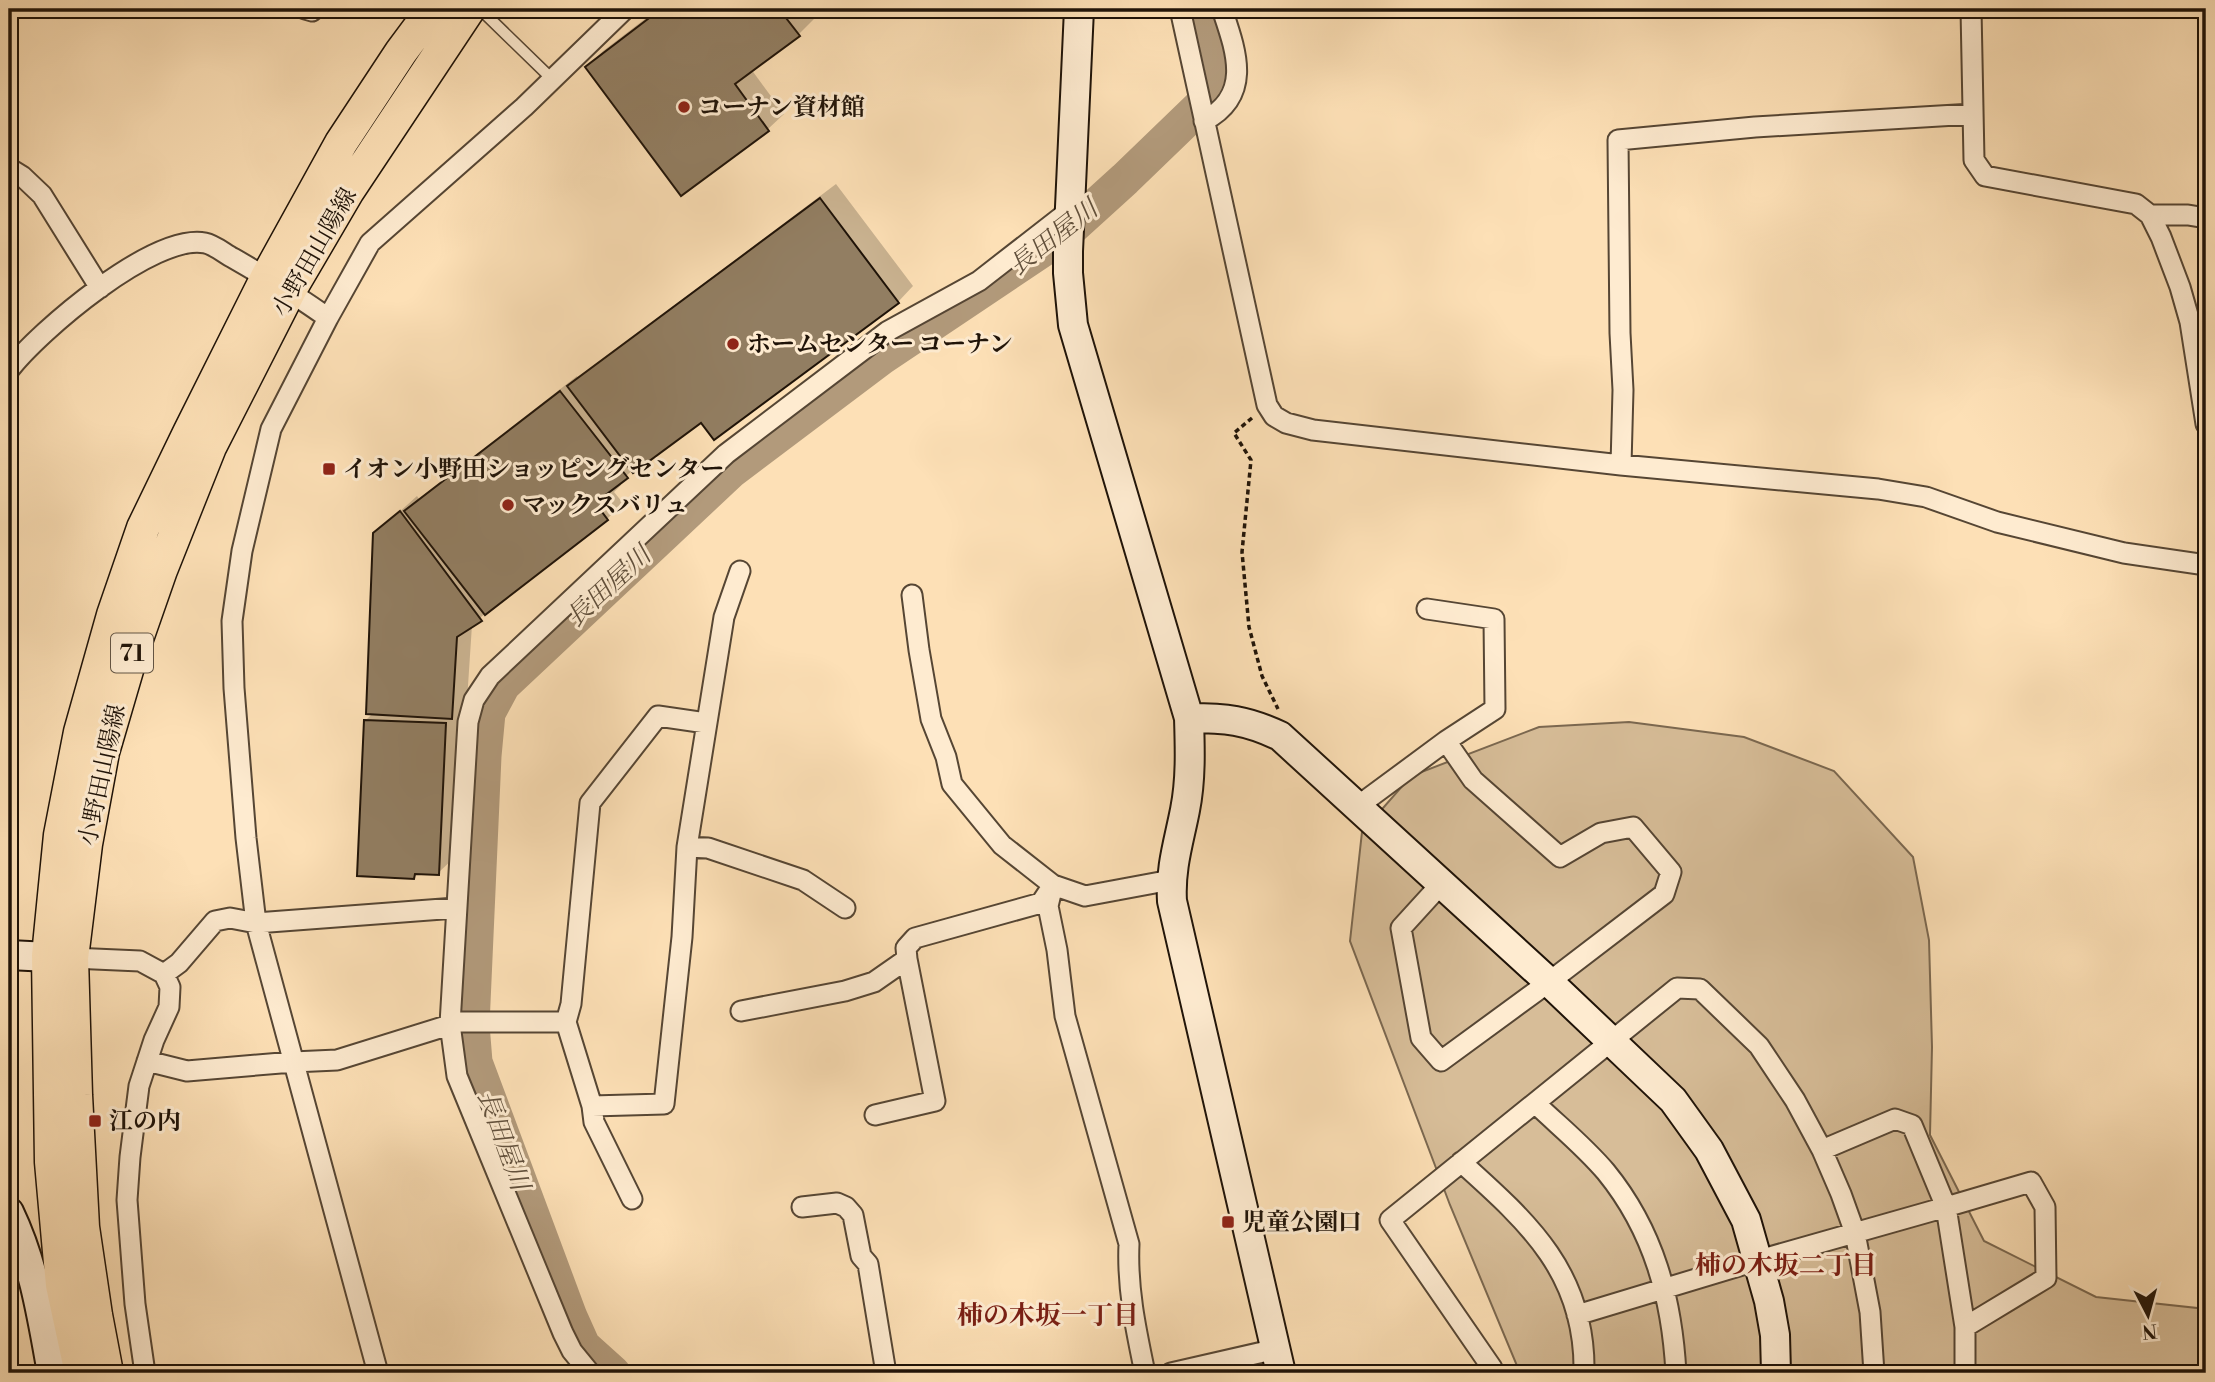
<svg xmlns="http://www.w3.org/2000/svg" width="2215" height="1382" font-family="'Libre Bodoni','Noto Serif JP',serif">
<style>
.green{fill:#d7bd98;stroke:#7b6850;stroke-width:2}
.shadow{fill:#0003}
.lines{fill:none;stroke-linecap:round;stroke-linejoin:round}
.river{stroke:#b29a7b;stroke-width:35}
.building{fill:#927e62;stroke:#1f1308;stroke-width:2}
.lane-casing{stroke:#564634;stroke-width:13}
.street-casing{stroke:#564634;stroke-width:23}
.secondary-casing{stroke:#1f1308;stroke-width:32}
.primary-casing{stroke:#1f1308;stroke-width:35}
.path{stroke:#1f1308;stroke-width:3.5;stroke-dasharray:5 3.5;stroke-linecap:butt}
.lane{stroke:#feebd0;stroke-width:10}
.street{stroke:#feebd0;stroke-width:19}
.secondary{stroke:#feebd0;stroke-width:28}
.primary{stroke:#fde0b6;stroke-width:32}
.poi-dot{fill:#8f2418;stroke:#feebd0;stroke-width:2.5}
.labels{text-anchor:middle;stroke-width:6;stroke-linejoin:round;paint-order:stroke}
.shield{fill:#feebd0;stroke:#625444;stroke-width:2}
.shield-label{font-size:23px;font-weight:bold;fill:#1f1308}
.poi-label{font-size:24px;font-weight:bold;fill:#1f1308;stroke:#feebd0;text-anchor:start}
.street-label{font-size:24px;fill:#1f1308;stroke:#feebd0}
.water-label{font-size:26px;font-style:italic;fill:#61503c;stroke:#feebd0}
.neighbourhood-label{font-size:26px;font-weight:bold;fill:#7a1f14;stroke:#feebd0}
</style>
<rect width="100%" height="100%" fill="#fde0b6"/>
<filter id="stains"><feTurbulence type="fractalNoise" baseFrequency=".00286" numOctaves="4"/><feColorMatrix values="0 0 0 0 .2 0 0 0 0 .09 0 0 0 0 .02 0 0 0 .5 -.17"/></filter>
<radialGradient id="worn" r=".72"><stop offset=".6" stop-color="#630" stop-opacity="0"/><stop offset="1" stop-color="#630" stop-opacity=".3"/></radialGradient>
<path class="green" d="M1629 722 1744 737 1834 771 1913 857 1929 940 1932 1047 1930 1135 1984 1241 2096 1297 2206 1309V1373H1520L1450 1205 1350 941 1362 832 1411 776 1539 727Z"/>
<path class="shadow" d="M658 9H806L814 19 798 35 751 69 784 114 768 129 682 194 587 67 603 51Z
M836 184 913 286 898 302 701 420 633 470 619 482 621 485 614 492 623 503 607 519 497 603 472 625 467 701 461 707 454 858 438 873H418L414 877 365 721 373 713 375 534 417 496 419 499 577 376 578 378Z"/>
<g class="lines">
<path class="river" d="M613 1373 583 1346 570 1317 475 1062 472 1025 484 756 488 713 503 685 731 471 881 358 1060 238 1125 179 1210 97 1223 72 1209 9"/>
</g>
<path class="building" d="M661 9H779L800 36 735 84 769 131 681 196 585 67Z
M820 198 899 303 714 440 701 423 633 473 567 386Z
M560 391 628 478 603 497 607 502 599 508 608 520 485 615 404 511Z
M400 511 482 621 457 637 452 719 366 714 373 533Z
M364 720 446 723 439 875 415 874 414 879 357 876Z"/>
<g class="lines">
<g class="lane-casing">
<path id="lane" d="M480 9 552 79"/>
</g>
<g class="street-casing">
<path id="street" d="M305 9 312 11 314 9
M1180 9 1267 405 1274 416 1286 423 1313 430 1621 465 1878 489 1926 497 1997 522 2124 553 2206 565
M1971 9 1974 160 1985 176 2136 204 2150 215 2161 237 2180 287 2190 322 2206 424
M1204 121C1253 95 1236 51 1222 9
M9 168 22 176 42 195 100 288
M2150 215H2188L2206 218
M9 370C39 331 154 233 205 243 215 245 225 254 233 258 266 277 298 296 328 318
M1621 465 1623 390 1620 333 1618 140 1755 127 1973 114
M912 595 919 650 931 719 946 757 952 784 1002 845 1053 885 1048 906 1057 950 1065 1016 1129 1244C1127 1289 1136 1330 1145 1373
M1358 806 1446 741 1495 709 1494 619 1427 609
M687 847 708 848 803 880 845 908
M1442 883 1401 928 1421 1038 1441 1061 1549 982 1664 894 1671 872 1633 827 1601 833 1560 857 1473 780 1446 741
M72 958 140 961 164 974 170 987 169 1007 154 1040 139 1086 130 1157 127 1200 135 1304 145 1373
M164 974 179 963 215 921 230 918 256 923 456 908
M741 1011 845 991 874 982 907 959
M566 1022 571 1004 590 803 658 716 706 723
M147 1061 187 1071 293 1062 337 1060 459 1022H566L592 1106 664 1104 682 937 687 847 724 617 740 571
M1536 1104C1559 1126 1585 1147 1606 1172 1654 1231 1672 1299 1676 1373
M592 1106 594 1122 632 1199
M875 1115 935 1101 907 959 906 948 915 938 1041 903 1053 885 1085 896 1171 880
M1822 1150 1895 1119 1912 1125 1946 1207 2031 1182 2045 1207 2046 1278 1965 1327
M1461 1162C1529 1223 1586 1274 1584 1373
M802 1207 837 1203 846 1207 853 1215 861 1256 868 1264 886 1373
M1577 1315 1759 1260 1946 1207 1965 1327V1373
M378 1373 256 923 246 838 234 688 232 621 242 551 271 429 328 318 370 243 524 107 625 9
M590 1373 572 1351 563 1333 457 1076 450 1024 468 722 474 700 490 676 726 454 888 331 979 281 1069 211
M1171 1373 1276 1349
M1492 1373V1368L1390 1220 1677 988 1700 989 1759 1046 1795 1100 1822 1150 1841 1194 1855 1233 1870 1312 1874 1373"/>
</g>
<g class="secondary-casing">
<path id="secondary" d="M1079 9 1068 251V273L1073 325 1189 718C1190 749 1191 780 1185 810 1179 841 1170 868 1172 901L1281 1373
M1189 718C1226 718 1246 720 1280 736L1549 982 1673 1100 1709 1150 1746 1220 1769 1301 1775 1335 1776 1373
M9 955 69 958
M9 1212C34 1264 42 1317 52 1373"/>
</g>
<g class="primary-casing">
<path id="primary" d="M81 1373 62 1285 51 1162 48 956 60 835 80 732 113 615 143 528 189 433 267 277 341 143 401 52 433 9
M107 1373 96 1315 83 1227 76 1095 72 958 86 844 103 752 132 653 161 570 210 447 290 290 348 191 469 9"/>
</g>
<path class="path" d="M1252 418 1234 433 1251 460 1242 552 1249 627 1262 676 1278 709"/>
<use href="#lane" class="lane"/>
<use href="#street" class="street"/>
<use href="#secondary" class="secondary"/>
<use href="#primary" class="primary"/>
</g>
<g class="poi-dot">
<circle cx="684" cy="107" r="7"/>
<circle cx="733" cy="344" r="7"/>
<rect x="322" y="462" width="14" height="14" rx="3.5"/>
<circle cx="508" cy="505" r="7"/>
<rect x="88" y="1114" width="14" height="14" rx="3.5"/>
<rect x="1221" y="1215" width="14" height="14" rx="3.5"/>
</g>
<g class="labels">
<rect class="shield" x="111" y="633.5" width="42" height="39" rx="5"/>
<g class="shield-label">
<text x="132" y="661">71</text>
</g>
<g class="poi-label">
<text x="698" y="115">コーナン資材館</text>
<text x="747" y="352">ホームセンター コーナン</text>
<text x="343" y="477">イオン小野田ショッピングセンター</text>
<text x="522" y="513">マックスバリュ</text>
<text x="109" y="1129">江の内</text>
<text x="1242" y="1230">児童公園口</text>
</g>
<g class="street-label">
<text transform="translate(314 252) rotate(-60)" y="8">小野田山陽線</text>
<text transform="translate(102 775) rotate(-78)" y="8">小野田山陽線</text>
</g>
<g class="water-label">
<text transform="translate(1053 237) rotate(-38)" y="9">長田屋川</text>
<text transform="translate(608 586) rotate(-43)" y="9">長田屋川</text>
<text transform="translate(504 1140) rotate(70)" y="9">長田屋川</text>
</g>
<g class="neighbourhood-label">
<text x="1786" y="1274">柿の木坂二丁目</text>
<text x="1048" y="1324">柿の木坂一丁目</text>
</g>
</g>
<rect width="2215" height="1382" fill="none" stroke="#fde0b6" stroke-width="35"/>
<rect x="10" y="10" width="2194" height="1361" fill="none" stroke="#1f1308" stroke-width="3.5"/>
<rect x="18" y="18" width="2180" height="1347" fill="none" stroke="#1f1308" stroke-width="2"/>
<g transform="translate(2148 1315) rotate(174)" stroke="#feebd0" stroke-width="5" paint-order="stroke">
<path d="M0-5L12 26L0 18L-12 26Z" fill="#1f1308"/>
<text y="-10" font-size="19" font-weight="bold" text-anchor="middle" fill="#1f1308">N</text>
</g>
<rect width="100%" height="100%" filter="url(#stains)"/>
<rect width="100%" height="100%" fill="url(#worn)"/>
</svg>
